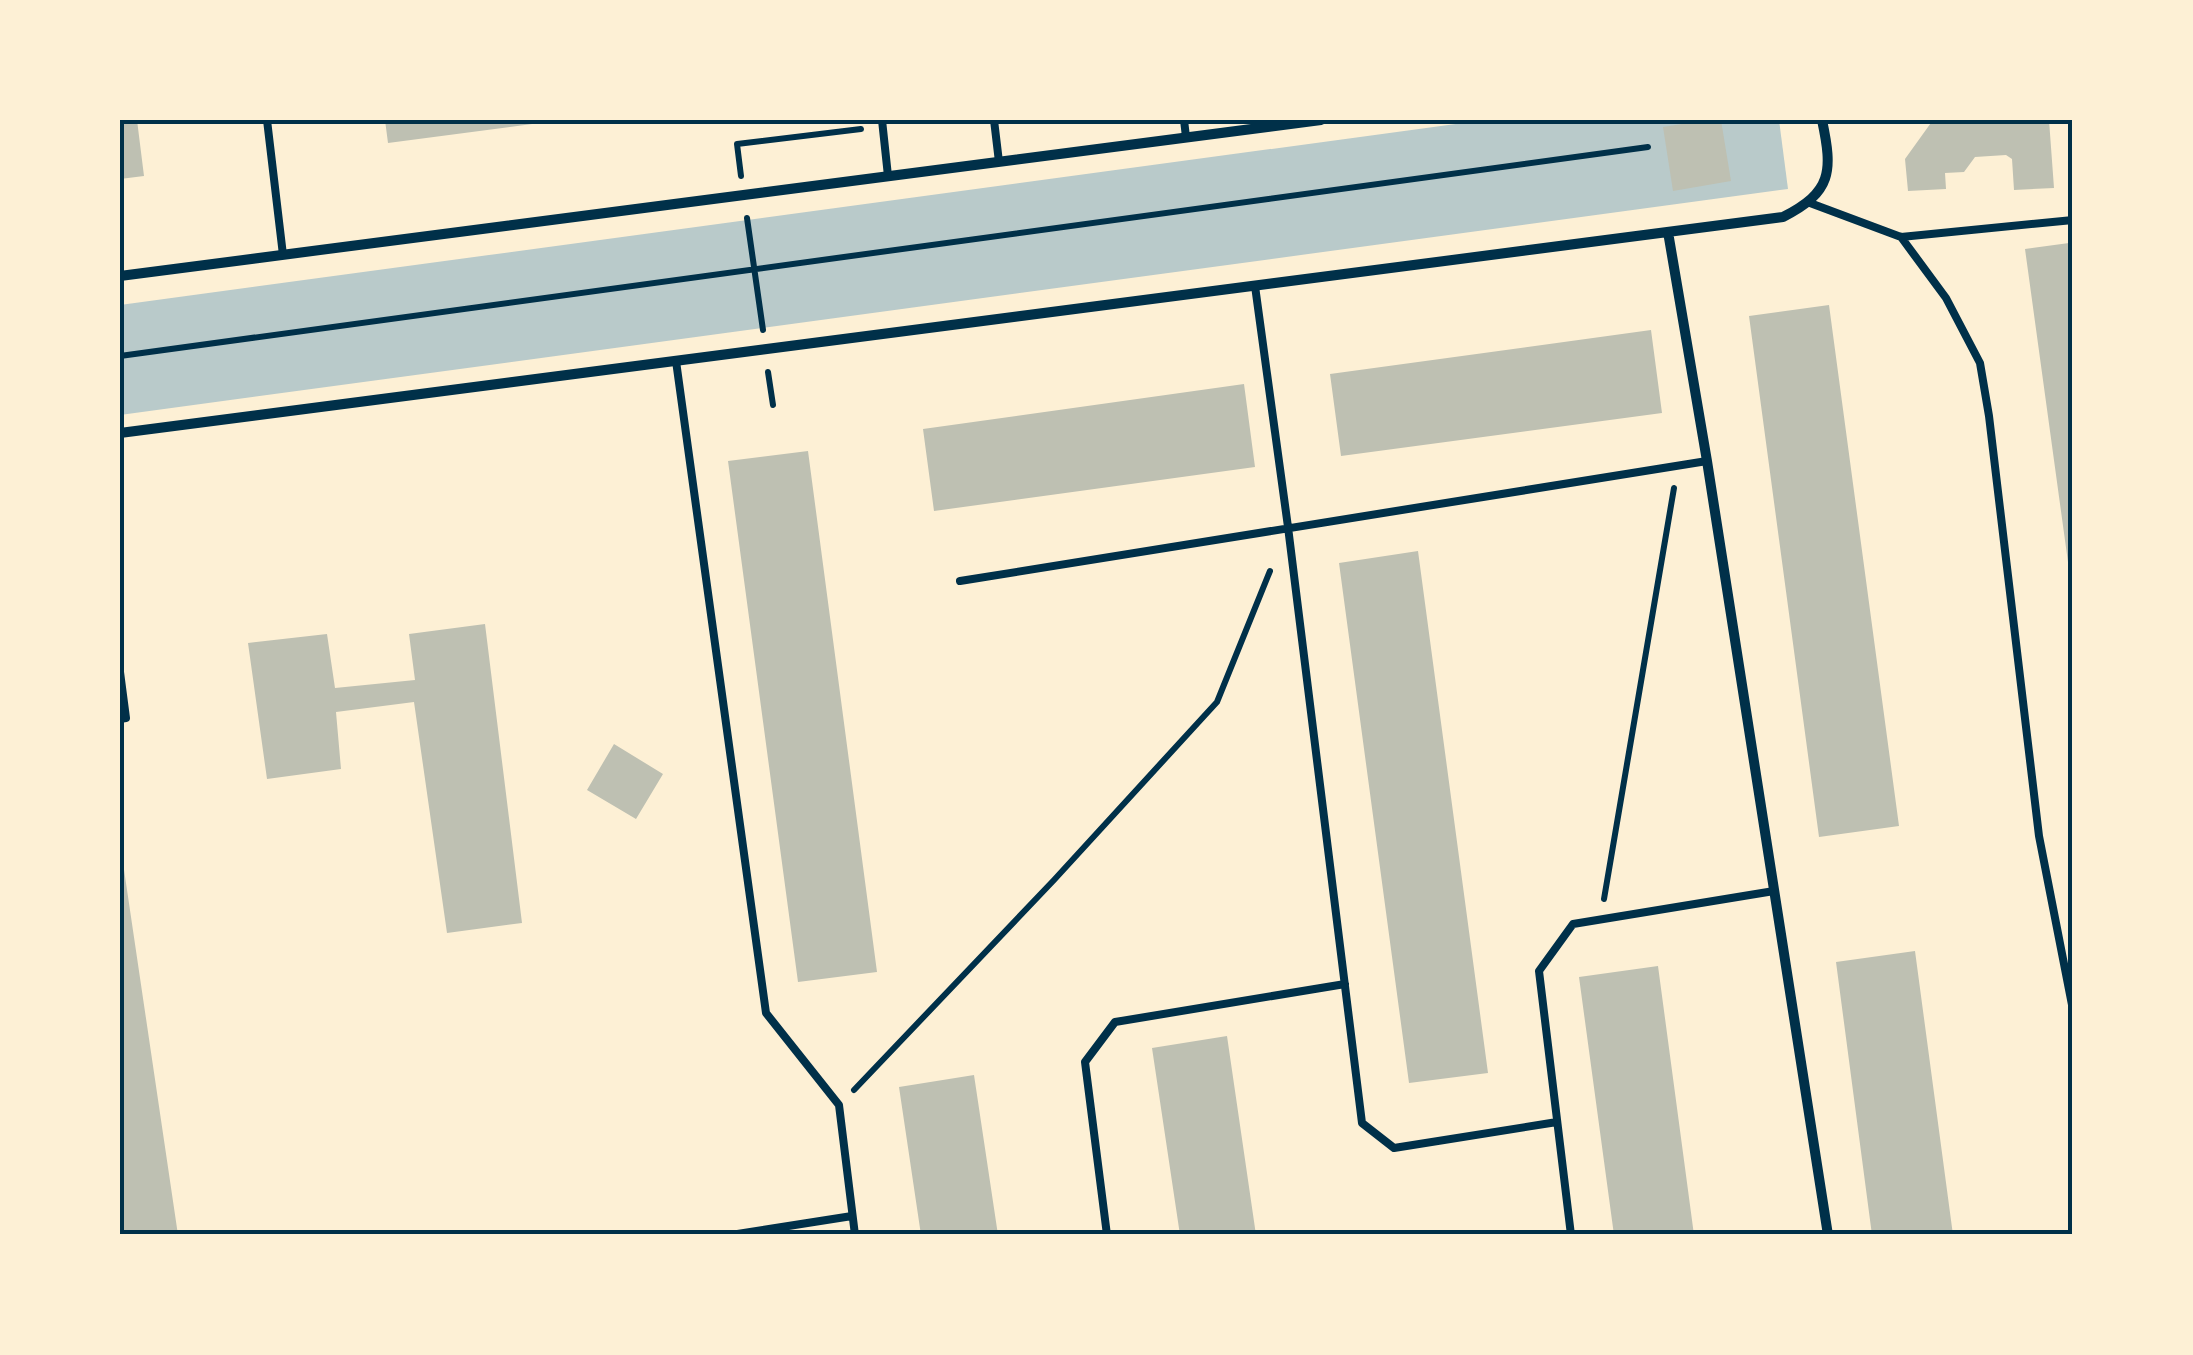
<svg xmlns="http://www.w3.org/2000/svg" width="2193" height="1355" font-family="'Noto Sans',sans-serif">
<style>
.green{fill:#b9caca}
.building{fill:#bec0b2}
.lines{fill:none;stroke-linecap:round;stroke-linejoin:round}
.path{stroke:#003049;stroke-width:6}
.service{stroke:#003049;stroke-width:8}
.minor{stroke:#003049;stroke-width:10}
.neatline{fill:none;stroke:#003049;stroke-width:4}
</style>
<rect width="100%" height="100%" fill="#fdf0d5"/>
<path class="green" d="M1485 120H1779L1788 189 120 415V305Z"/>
<path class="building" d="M120 120H137L144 176 120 179Z
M385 120H546L547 122 388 143Z
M1707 120H1721L1731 181 1673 191 1663 127Z
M1933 120H2049L2054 188 2014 190 2012 159 2006 155 1975 157 1964 172 1945 173 1946 189 1908 191 1905 159Z
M2069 243 2073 269 2071 584 2025 249Z
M1829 305 1899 826 1819 837 1749 316Z
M1651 330 1662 413 1341 456 1330 374Z
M1244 384 1255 467 934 511 923 429Z
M808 451 877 972 798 982 728 461Z
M1418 551 1488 1073 1409 1083 1339 563Z
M485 624 522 923 447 933 414 702 336 712 341 769 267 779 248 643 327 634 335 688 415 680 409 634Z
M614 744 663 774 636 819 587 790Z
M120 856H122L178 1235H120Z
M1915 951 1953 1235H1872L1836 962Z
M1658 966 1694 1235H1614L1579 977Z
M1227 1036 1256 1235H1180L1152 1048Z
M974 1075 998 1235H921L899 1087Z"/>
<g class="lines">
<path class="path" d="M741 176 737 144 861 129
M747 218 763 330
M120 356 1648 147
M768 372 773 405
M1604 899 1674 488
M854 1090 1054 880 1217 702 1270 571"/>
<path class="service" d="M267 120 283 255
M882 120 888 176
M994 120 999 162
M1184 120 1186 137
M1810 203 1901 237 2073 220
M1901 237 1946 298 1980 363 1989 416 2039 836 2073 1010
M1255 286 1288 527 1362 1123 1394 1148 1557 1122
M676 361 766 1013 839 1105 855 1235
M960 581 1707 461
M120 672 126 718 120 719
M731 1235 852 1216
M1107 1235 1085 1062 1115 1022 1345 984
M1571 1235 1539 971 1573 924 1774 891"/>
<path class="minor" d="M1668 232 1707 461 1828 1235
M120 276 1321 120
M120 433 1783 217C1832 192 1833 172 1822 120"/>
</g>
<rect width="2193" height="1355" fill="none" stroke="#fdf0d5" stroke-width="245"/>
<rect x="122" y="122" width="1948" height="1110" class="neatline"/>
</svg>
